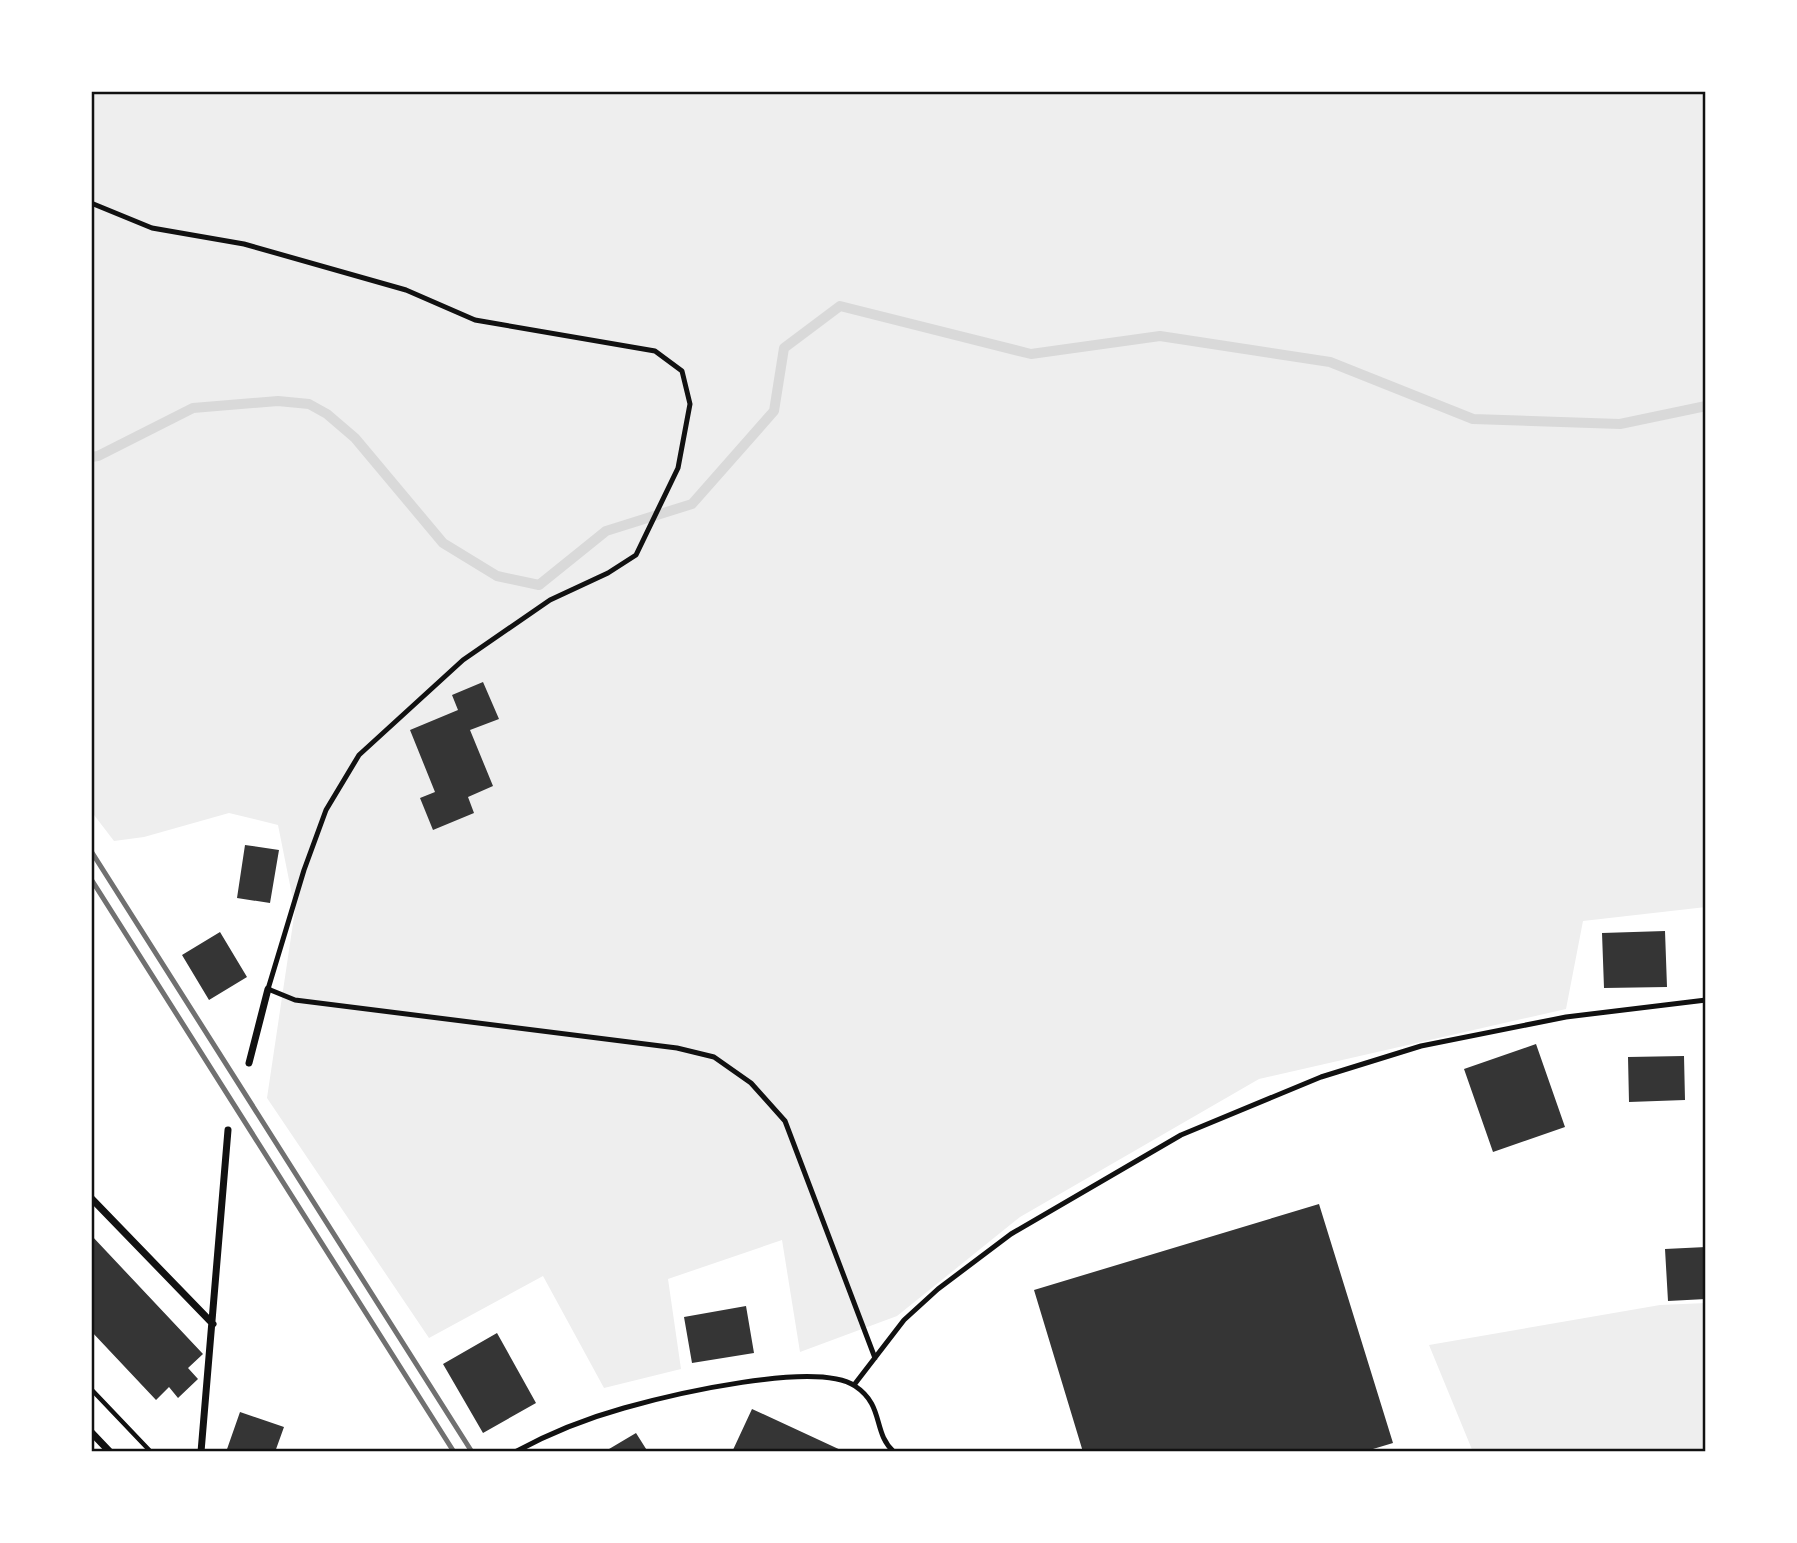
<svg xmlns="http://www.w3.org/2000/svg" width="1797" height="1543" font-family="Helvetica,sans-serif">
<style>
.green{fill:#eee}
.lines{fill:none;stroke-linecap:round;stroke-linejoin:round}
.stream{stroke:#d9d9d9;stroke-width:10}
.building{fill:#353535}
.path{stroke:#111;stroke-width:4.5}
.service{stroke:#111;stroke-width:5}
.minor{stroke:#111;stroke-width:7}
.rail{stroke:#707070;stroke-width:5}
.neatline{fill:none;stroke:#111;stroke-width:2.5}
</style>
<rect width="100%" height="100%" fill="#fff"/>
<path class="green" d="M91 91H1706V907L1583 921 1566 1009 1259 1079 1020 1217 897 1316 800 1352 782 1240 668 1279 681 1369 604 1388 543 1276 429 1338 267 1098 295 910 278 825 229 813 144 837 114 841 91 811Z
M1706 1303V1452H1473L1429 1345 1660 1305Z"/>
<g class="lines">
<path class="stream" d="M91 457 98 456 193 408 278 401 309 404 327 414 355 438 443 543 497 576 539 585 606 531 692 504 774 411 784 348 840 306 1031 354 1160 336 1330 362 1473 419 1620 424 1706 406"/>
</g>
<path class="building" d="M483 682 499 719 470 730 493 786 468 797 474 813 433 830 420 798 435 792 410 730 458 710 452 695Z
M245 845 279 850 270 903 237 898Z
M1665 931 1667 987 1604 988 1602 933Z
M220 932 247 977 209 1000 182 955Z
M1536 1044 1565 1127 1493 1152 1464 1069Z
M1684 1056 1685 1100 1629 1102 1628 1057Z
M1319 1204 1393 1443 1363 1452H1083L1034 1290Z
M91 1235 203 1354 188 1368 198 1379 178 1398 169 1387 156 1400 91 1331Z
M1706 1247V1299L1668 1301 1665 1249Z
M746 1306 754 1353 692 1363 684 1317Z
M497 1333 536 1403 483 1433 443 1364Z
M752 1409 845 1452H732Z
M240 1412 284 1427 275 1452H226Z
M636 1433 648 1452H604Z"/>
<g class="lines">
<path class="path" d="M91 1389 151 1452"/>
<path class="service" d="M91 203 152 228 244 244 406 290 475 320 655 351 682 371 690 404 678 468 636 555 608 573 550 600 463 660 359 755 326 810 304 870 268 989 295 1000 677 1048 714 1057 751 1083 785 1121 875 1358
M854 1385 904 1320 938 1289 1011 1234 1181 1135 1321 1077 1421 1046 1566 1017 1706 1000
M515 1452C548 1434 588 1418 624 1408 670 1395 816 1360 855 1386 885 1406 872 1432 894 1452"/>
<path class="minor" d="M249 1063 268 989
M91 1198 213 1324
M91 1432 110 1452
M201 1452 228 1130"/>
<path class="rail" d="M91 851 472 1452
M91 879 454 1452"/>
</g>
<rect width="1797" height="1543" fill="none" stroke="#ffffff" stroke-width="186"/>
<rect x="93" y="93" width="1611" height="1357" class="neatline"/>
</svg>
